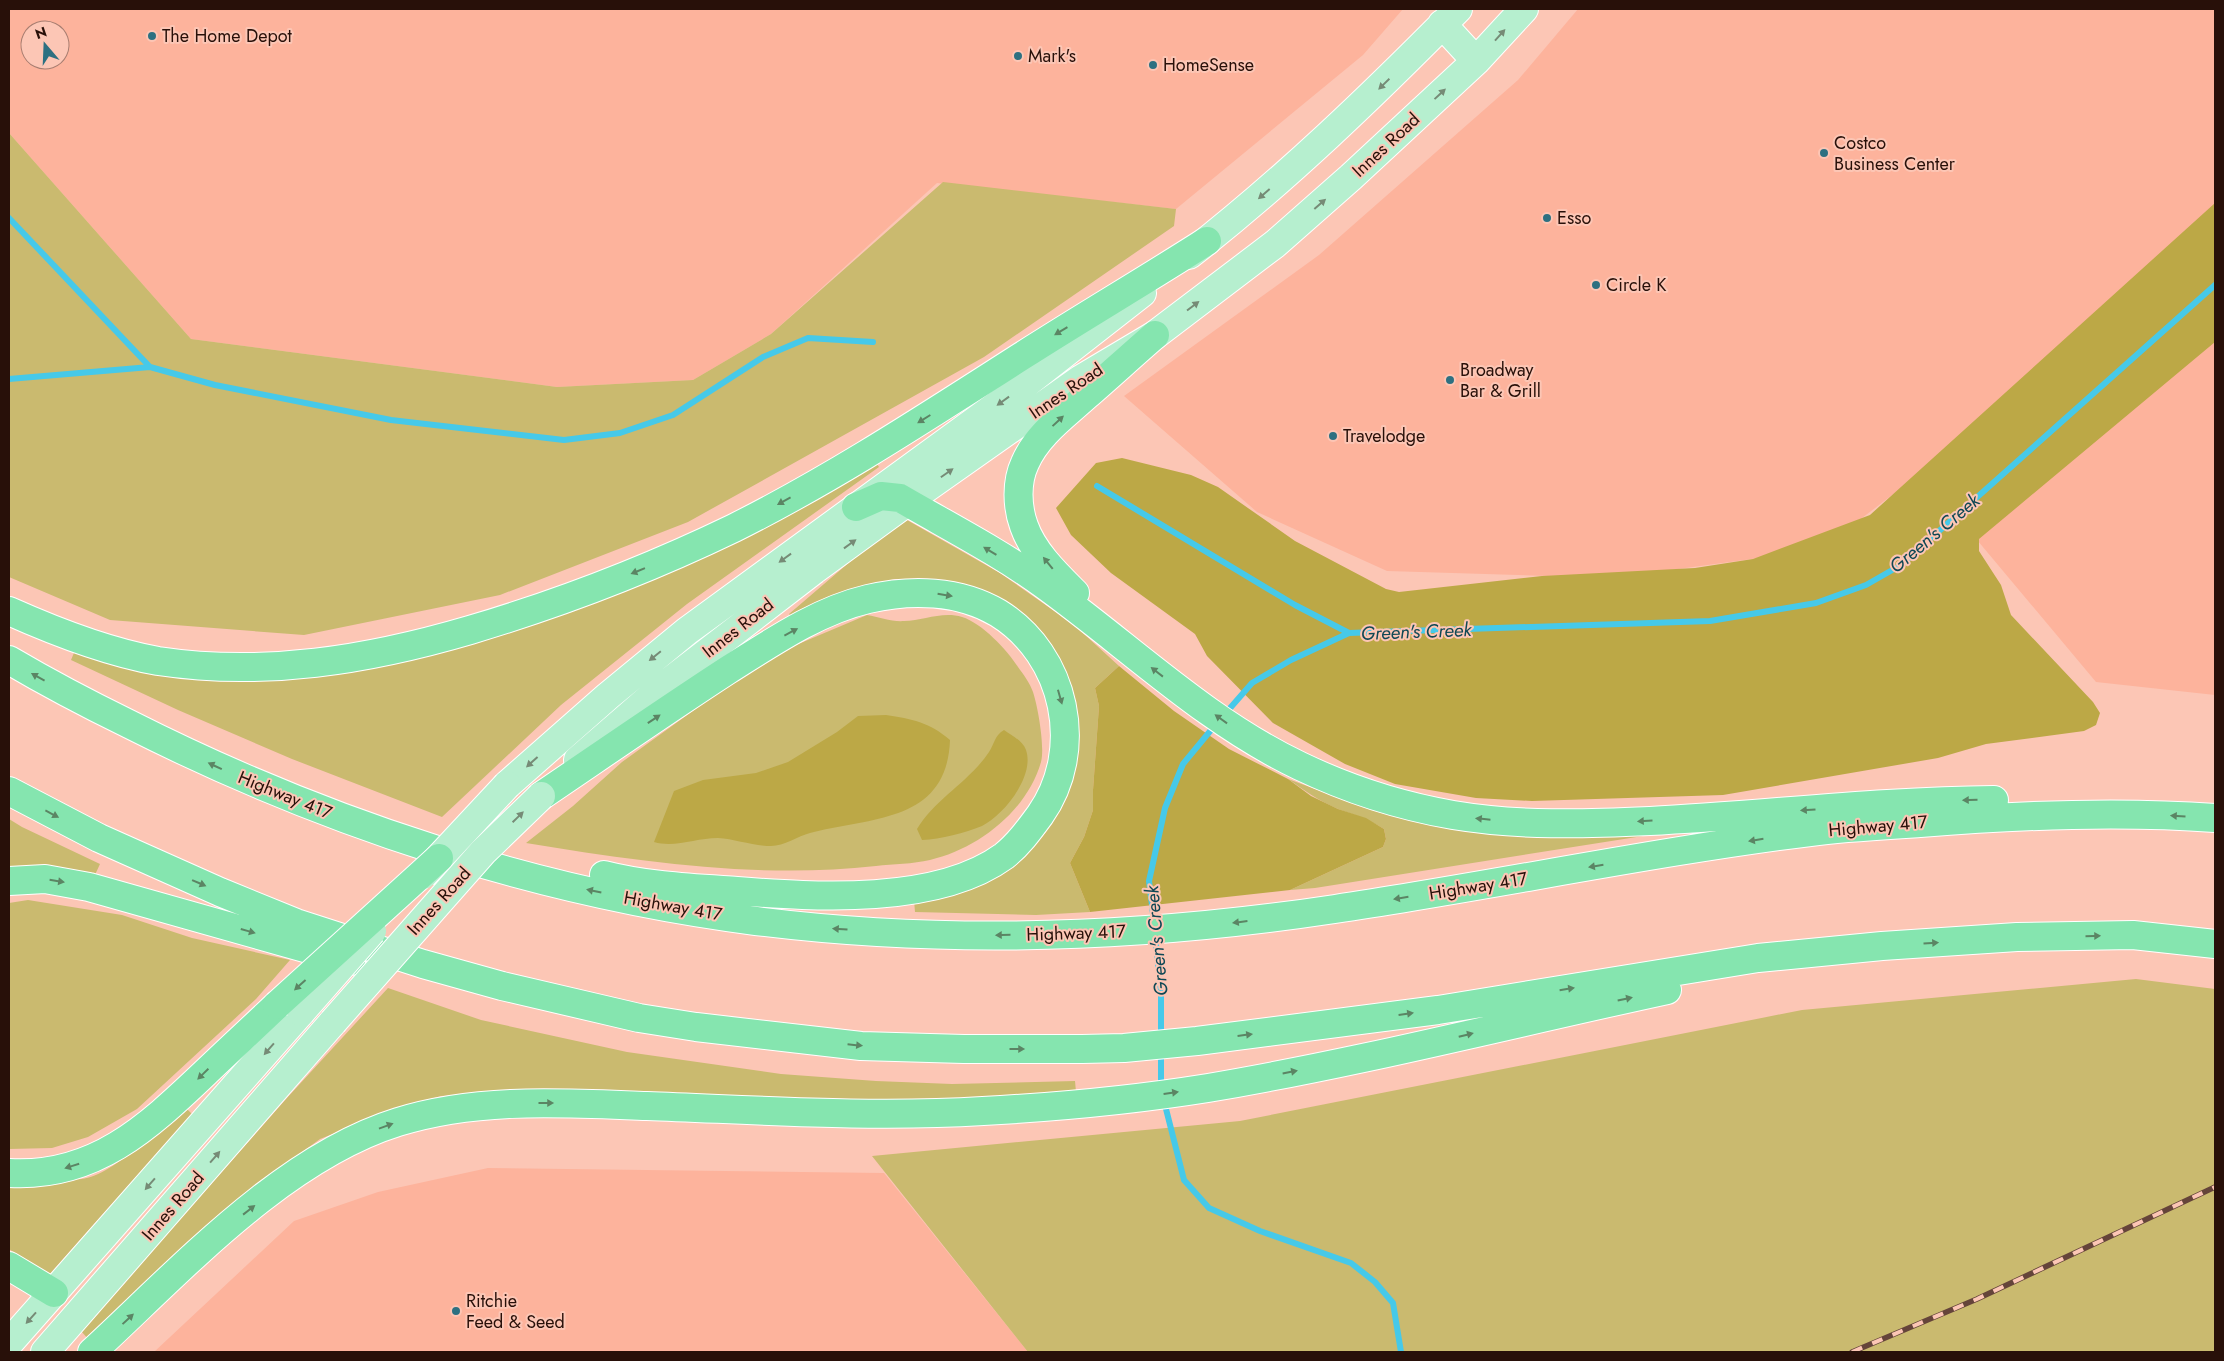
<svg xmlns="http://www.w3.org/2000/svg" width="2224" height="1361" font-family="Jost,sans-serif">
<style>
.built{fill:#fdb39c;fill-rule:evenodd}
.green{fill:#caba6f}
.forest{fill:#bca846}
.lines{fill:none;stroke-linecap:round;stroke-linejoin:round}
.stream{stroke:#46c9e9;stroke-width:6}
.major-casing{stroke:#fff;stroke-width:30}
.highway-casing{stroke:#fff;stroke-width:30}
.major{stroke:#b6efcf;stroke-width:28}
.highway{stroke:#85e5af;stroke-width:28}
.rail-casing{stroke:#65443a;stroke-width:5.5}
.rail{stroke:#fcc6b5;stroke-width:4;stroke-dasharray:11;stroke-linecap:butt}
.major-bridge-casing{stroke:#fff;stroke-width:30;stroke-linecap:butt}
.highway-bridge-casing{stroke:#fff;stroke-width:30;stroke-linecap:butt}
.major-bridge{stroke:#b6efcf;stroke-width:28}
.highway-bridge{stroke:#85e5af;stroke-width:28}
.oneway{fill:#768b76}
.oneway2{fill:#5b8564}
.poi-dot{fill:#2d7081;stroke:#fcc6b5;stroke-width:2}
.labels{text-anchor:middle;stroke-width:4;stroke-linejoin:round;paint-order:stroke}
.poi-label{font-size:18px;fill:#281009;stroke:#fcc6b5;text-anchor:start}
.street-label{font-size:18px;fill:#281009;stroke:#fcc6b5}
.water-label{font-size:19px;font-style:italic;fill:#0f4855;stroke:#fcc6b5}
</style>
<rect width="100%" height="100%" fill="#fcc6b5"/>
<path class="built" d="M9 9H1403L1363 55 1176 209 937 183 771 334 693 380 557 387 191 339 9 133ZM30 30H60V60H30Z
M1578 9H2215V695L2096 682 1921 473 1820 550 1611 578 1387 571 1257 512 1124 396 1319 255 1518 80Z
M488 1168 884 1173 1028 1352H154L294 1221 378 1192Z"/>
<path class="green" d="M9 133 191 339 557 387 693 380 771 334 943 182 1176 209 1174 226 984 357 688 522 500 595 304 635 110 620 9 577Z
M874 459 879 467 687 604 561 705 442 817 292 759 178 710 71 660 76 648 128 664 440 649Z
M907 520 1000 573 1073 624 1119 666 1095 688 1099 706 1093 790V810L1084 837 1070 863 1090 912 1036 915 915 912 914 900 1017 862 1045 833 1065 801 1078 746 1075 707 1059 658 1043 637 979 590 945 580 895 579 851 591 792 618 789 614 873 542Z
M867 615C879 617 892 622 904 621 923 621 942 611 962 617 982 623 1007 650 1018 667 1023 674 1030 683 1033 692 1038 707 1045 747 1041 762 1027 811 978 849 930 860 913 864 893 864 876 866 759 879 642 862 526 843L573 806 622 762 733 682 796 645Z
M1288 779 1378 812 1449 829 1501 835 1640 831 1643 836 1315 888 1290 890 1383 847 1386 839 1384 829C1368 819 1355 815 1338 809 1319 801 1304 790 1288 779Z
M9 819 22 827 100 864 94 877 9 870Z
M28 900 122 915 192 938 290 960 256 999 137 1109 88 1137 52 1148 9 1149V903Z
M2136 979 2215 989V1352H1028L872 1156 1240 1121 1802 1010Z
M388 988 481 1020 627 1052 781 1074 876 1081 952 1084 1075 1081 1076 1092 957 1101 904 1102 518 1091 441 1096 399 1108 320 1139 248 1192 90 1341 81 1331 286 1099Z
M183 1105 192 1114 48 1276 9 1249V1182L71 1178C101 1189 162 1125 183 1105Z"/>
<path class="forest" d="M2215 203V342L1979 539V551L2001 585 2011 615 2093 702 2100 713 2096 725 2084 731 1986 744 1938 758 1723 795 1532 801 1476 798 1395 784 1345 764 1273 723 1207 656 1195 634 1111 573 1071 535 1056 508 1096 463 1122 458 1191 475 1218 487 1295 541 1386 589 1399 592 1542 576 1695 568 1753 559 1870 515Z
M1119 666 1174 711 1229 749 1288 779 1311 796 1338 809 1366 818 1384 829 1386 839 1383 847 1290 890 1090 912 1070 863 1084 837 1093 810V790L1099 706 1095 688Z
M886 715C912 719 929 722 950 740 947 823 871 817 810 833 798 836 784 846 771 846 753 846 735 839 718 838 696 838 675 848 654 842L674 791 703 780 756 773 788 762 837 732 858 716Z
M1004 730C1011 735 1023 741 1026 750 1035 776 1004 815 982 826 965 833 941 839 922 840L917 829C935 799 969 782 989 752 995 743 994 736 1004 730Z"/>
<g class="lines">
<path class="stream" d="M9 218 150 367 215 385 391 420 564 440 620 433 673 415 763 357 808 338 873 342
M9 379 150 367
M1097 486 1295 605 1349 633
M1224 715 1252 683 1291 660 1349 633 1710 621 1816 603 1866 585 1901 565 2215 285
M1154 922 1149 881 1165 808 1183 764 1216 724
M1155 935 1161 993V1037
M1161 1052V1089
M1164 1101 1184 1180 1209 1208 1260 1231 1351 1263 1375 1282 1393 1303 1401 1352"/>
<g class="major-casing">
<path id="major" d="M1442 24 1476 61
M1189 255C1285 180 1372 96 1458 9
M578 760 661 688 814 570 925 489 1081 379 1155 335 1275 244 1351 177 1476 61 1524 9
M507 785 608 696 687 631 1023 386 1142 293
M9 1343 301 1012
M45 1352 333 1022"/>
</g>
<g class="highway-casing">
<path id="highway" d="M856 507 881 496 900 498C948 526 999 552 1043 584 1128 645 1205 721 1300 766 1348 789 1401 806 1453 815 1518 826 1584 824 1650 821 1765 815 1879 801 1994 800
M1075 593C1056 574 1033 552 1024 526 1017 507 1016 482 1025 463 1037 435 1064 416 1086 396 1109 376 1132 355 1155 335
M9 611C56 632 107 652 158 661 264 677 368 660 470 630 561 603 649 569 734 528 834 478 928 416 1022 356 1083 317 1146 280 1207 241
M9 660C48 683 88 704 129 724 325 823 538 893 756 921 948 945 1143 938 1335 909 1496 885 1656 851 1818 831 1851 827 1886 825 1920 823 2018 815 2117 811 2215 818
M9 791 99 838 220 892 296 923 423 964 502 986 639 1018 696 1027 861 1046 964 1049H1082L1124 1048 1197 1041 1438 1010 1758 958 1882 946 2017 937 2133 935 2215 944
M541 796C603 754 665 711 728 670 771 643 817 611 868 599 911 589 959 590 998 613 1066 655 1086 750 1040 815 1029 830 1018 845 1004 856 937 905 816 897 737 891 693 888 647 886 604 875
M9 881 45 879 89 887 351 961
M9 1173C94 1178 147 1128 205 1073 229 1050 253 1028 277 1005
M9 1266 54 1293
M92 1352C180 1271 282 1158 398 1122 478 1097 565 1103 647 1106 759 1110 871 1118 983 1111 1058 1107 1133 1100 1208 1088 1362 1062 1514 1023 1667 990"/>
</g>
<use href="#major" class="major"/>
<use href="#highway" class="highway"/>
<g class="rail-casing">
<path id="rail" d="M1852 1352 1977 1299 2215 1187"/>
</g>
<use href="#rail" class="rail"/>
<g class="major-bridge-casing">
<path id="major-bridge" d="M423 875 507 785
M301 1012 372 931
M333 1022 483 852 541 796"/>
</g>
<g class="highway-bridge-casing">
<path id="highway-bridge" d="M277 1005 439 858"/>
</g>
<use href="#major-bridge" class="major-bridge"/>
<use href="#highway-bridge" class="highway-bridge"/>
</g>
<defs><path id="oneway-solid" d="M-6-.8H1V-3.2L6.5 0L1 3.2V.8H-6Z" transform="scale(1.25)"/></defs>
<g class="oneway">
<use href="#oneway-solid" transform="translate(1500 35) rotate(-48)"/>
<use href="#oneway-solid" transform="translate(1384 84) rotate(136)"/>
<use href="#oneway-solid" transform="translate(1440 94) rotate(-43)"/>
<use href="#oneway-solid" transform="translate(1264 194) rotate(139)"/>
<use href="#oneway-solid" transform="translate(1320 204) rotate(-41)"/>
<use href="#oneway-solid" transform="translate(1193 306) rotate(-37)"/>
<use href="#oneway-solid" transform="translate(1003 401) rotate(144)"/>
<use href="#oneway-solid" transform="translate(947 473) rotate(-35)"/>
<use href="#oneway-solid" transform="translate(850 544) rotate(-36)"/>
<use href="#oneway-solid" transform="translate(785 558) rotate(144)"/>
<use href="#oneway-solid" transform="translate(655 656) rotate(141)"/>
<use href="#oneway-solid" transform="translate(532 762) rotate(138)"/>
<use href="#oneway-solid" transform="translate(518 817) rotate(-44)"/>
<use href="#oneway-solid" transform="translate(269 1049) rotate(131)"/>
<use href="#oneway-solid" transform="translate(215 1157) rotate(-49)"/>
<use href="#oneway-solid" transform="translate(150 1184) rotate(131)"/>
<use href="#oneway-solid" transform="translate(31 1318) rotate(132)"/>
</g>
<g class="oneway2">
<use href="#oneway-solid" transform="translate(1061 331) rotate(149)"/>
<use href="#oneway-solid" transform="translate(924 419) rotate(148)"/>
<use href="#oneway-solid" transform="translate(1058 421) rotate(-43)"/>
<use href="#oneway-solid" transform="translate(784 501) rotate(151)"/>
<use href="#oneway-solid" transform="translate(990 551) rotate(-149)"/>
<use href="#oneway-solid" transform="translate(1048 563) rotate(-129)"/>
<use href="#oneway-solid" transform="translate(638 571) rotate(158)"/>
<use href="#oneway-solid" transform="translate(945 595) rotate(9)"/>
<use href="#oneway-solid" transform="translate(791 632) rotate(-28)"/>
<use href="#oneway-solid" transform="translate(1157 672) rotate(-142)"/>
<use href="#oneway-solid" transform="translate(38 677) rotate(-151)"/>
<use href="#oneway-solid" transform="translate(1060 697) rotate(74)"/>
<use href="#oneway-solid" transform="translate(654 719) rotate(-34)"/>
<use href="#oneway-solid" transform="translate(1221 719) rotate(-144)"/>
<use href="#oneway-solid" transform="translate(215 766) rotate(-155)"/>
<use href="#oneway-solid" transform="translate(1970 800) rotate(179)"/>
<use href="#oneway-solid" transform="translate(1808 810) rotate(176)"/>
<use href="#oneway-solid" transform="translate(52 814) rotate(28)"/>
<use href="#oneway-solid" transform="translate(2178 816) rotate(-177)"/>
<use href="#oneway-solid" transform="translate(1483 819) rotate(-174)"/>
<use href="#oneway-solid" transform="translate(1645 821) rotate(177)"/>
<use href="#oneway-solid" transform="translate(1756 840) rotate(171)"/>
<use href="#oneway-solid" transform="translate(1596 866) rotate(171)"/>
<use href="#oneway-solid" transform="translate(57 881) rotate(9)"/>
<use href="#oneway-solid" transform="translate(199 883) rotate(23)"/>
<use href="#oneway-solid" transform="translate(594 891) rotate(-168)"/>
<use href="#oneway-solid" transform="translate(1401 898) rotate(171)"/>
<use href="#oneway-solid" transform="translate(1240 922) rotate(173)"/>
<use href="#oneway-solid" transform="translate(840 929) rotate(-176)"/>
<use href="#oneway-solid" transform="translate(248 931) rotate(16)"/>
<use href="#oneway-solid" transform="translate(1003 935) rotate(179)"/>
<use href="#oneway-solid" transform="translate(2093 936) rotate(-1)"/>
<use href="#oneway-solid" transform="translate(1931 943) rotate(-4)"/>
<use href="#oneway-solid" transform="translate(300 985) rotate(138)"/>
<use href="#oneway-solid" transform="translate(1567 989) rotate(-9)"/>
<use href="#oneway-solid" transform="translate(1625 999) rotate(-12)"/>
<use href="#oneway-solid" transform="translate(1406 1014) rotate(-8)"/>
<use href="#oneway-solid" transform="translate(1245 1035) rotate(-7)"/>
<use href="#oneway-solid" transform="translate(1466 1035) rotate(-14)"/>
<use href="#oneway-solid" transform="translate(855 1045) rotate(6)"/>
<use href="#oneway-solid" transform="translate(1017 1049)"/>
<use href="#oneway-solid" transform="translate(1290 1072) rotate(-11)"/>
<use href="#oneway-solid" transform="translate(203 1074) rotate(136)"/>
<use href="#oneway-solid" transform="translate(1171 1093) rotate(-8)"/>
<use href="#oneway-solid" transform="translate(546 1103)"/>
<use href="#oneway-solid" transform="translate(386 1126) rotate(-20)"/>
<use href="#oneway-solid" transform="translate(72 1166) rotate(163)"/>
<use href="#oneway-solid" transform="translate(249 1210) rotate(-38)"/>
<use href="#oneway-solid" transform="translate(128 1319) rotate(-43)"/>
</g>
<g class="poi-dot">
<circle cx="152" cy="36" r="5"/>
<circle cx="1018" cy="56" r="5"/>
<circle cx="1153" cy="65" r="5"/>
<circle cx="1824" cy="153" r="5"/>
<circle cx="1547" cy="218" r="5"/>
<circle cx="1596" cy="285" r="5"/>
<circle cx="1450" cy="380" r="5"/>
<circle cx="1333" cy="436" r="5"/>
<circle cx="456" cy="1311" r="5"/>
</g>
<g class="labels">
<g class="poi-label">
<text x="162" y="42">The Home Depot</text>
<text x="1028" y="62">Mark's</text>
<text x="1163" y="71">HomeSense</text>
<text x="1834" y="149">Costco<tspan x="1834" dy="21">Business Center</tspan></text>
<text x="1557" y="224">Esso</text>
<text x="1606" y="291">Circle K</text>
<text x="1460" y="376">Broadway<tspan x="1460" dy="21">Bar &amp; Grill</tspan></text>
<text x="1343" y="442">Travelodge</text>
<text x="466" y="1307">Ritchie<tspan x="466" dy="21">Feed &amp; Seed</tspan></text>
</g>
<g class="street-label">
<text transform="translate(1386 145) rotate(-43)" y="6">Innes Road</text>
<text transform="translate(1066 391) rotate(-34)" y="6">Innes Road</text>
<text transform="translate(738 628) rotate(-38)" y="6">Innes Road</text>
<text transform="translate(285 795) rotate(22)" y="6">Highway 417</text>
<text transform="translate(1878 826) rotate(-5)" y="6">Highway 417</text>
<text transform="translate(1478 886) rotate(-9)" y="6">Highway 417</text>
<text transform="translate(439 901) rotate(-48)" y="6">Innes Road</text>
<text transform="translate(673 906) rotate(10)" y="6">Highway 417</text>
<text transform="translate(1076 933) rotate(-2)" y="6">Highway 417</text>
<text transform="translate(173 1206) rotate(-49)" y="6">Innes Road</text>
</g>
<g class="water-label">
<text transform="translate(1934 533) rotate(-40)" y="7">Green's Creek</text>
<text transform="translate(1416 631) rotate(-2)" y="7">Green's Creek</text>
<text transform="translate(1156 941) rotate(-95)" y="7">Green's Creek</text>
</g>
</g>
<rect width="2224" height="1361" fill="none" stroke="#281009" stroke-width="20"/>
<g transform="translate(45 45) rotate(341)"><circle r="24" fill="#fcc6b5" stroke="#a77d70"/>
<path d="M0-4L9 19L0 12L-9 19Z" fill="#2d7081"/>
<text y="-8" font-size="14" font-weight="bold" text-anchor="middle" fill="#281009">N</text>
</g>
</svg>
